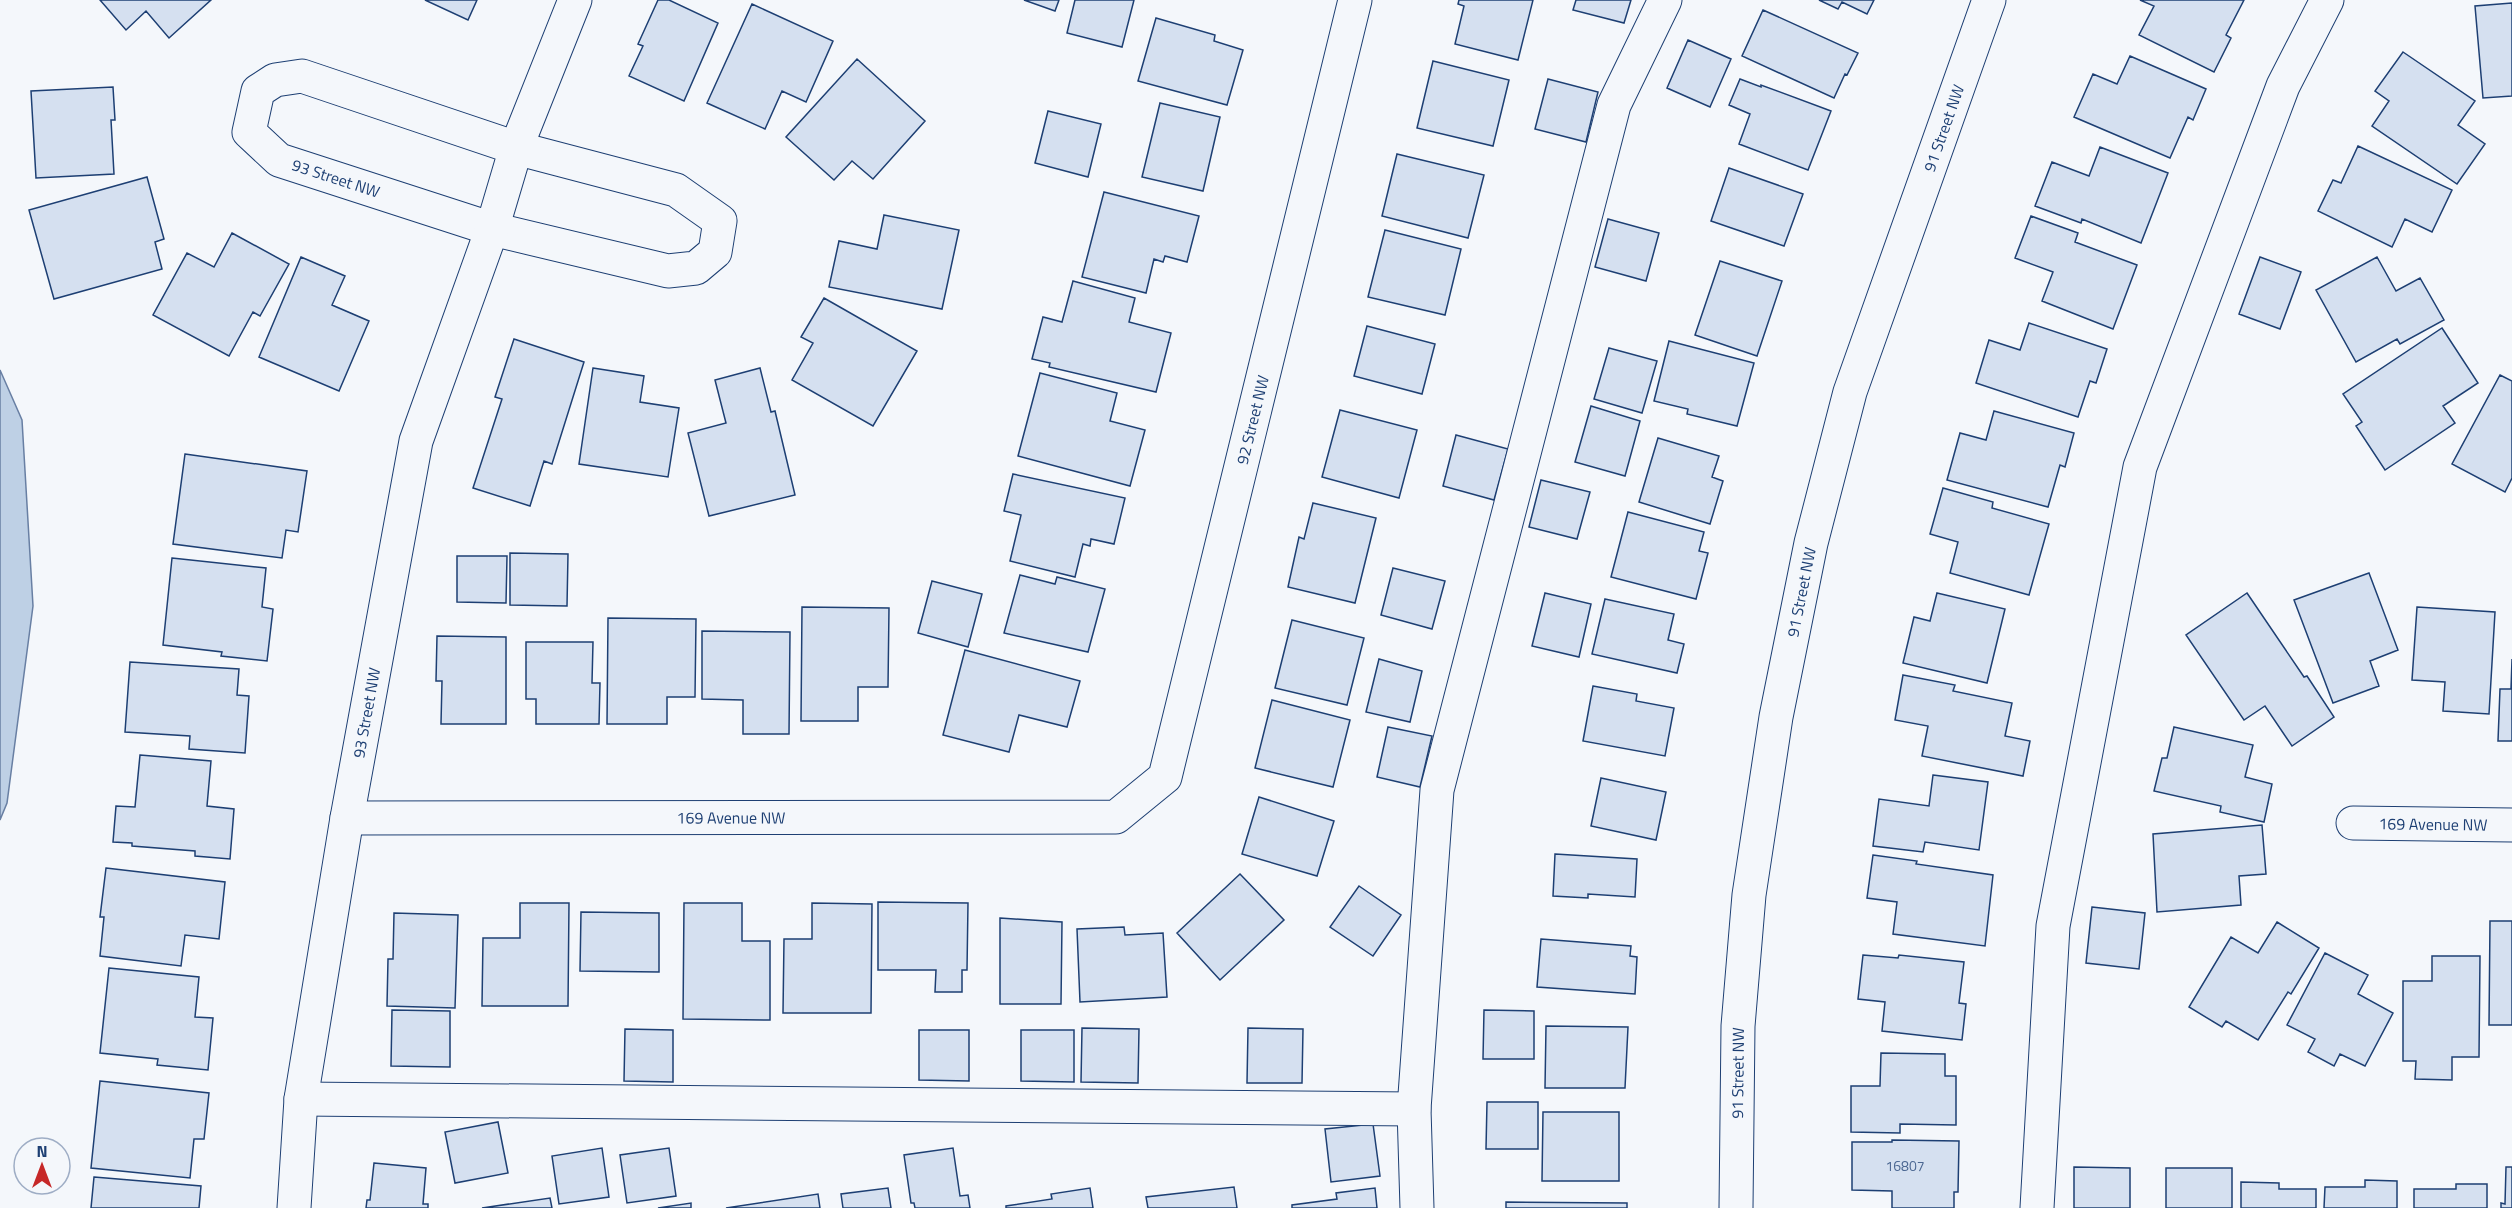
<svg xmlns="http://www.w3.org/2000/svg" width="2512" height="1208" font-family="'Titillium Web',sans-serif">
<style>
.water{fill:#bed0e5;stroke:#687fa3;stroke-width:1.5}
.building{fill:#d5e0f0;stroke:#1d3f73;stroke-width:1.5}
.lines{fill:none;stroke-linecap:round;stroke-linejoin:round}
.minor-casing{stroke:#1d3f73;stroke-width:35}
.minor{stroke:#f4f7fb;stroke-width:33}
.labels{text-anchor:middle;stroke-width:4.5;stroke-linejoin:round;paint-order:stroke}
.number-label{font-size:14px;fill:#4b6792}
.street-label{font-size:16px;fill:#1d3f73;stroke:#f4f7fb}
</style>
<rect width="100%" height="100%" fill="#f4f7fb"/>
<path class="water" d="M0 370 22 420 33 606 7 803 0 820Z"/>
<path class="building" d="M100 0H211L169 38 146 11 126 30Z
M425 0H477L468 20Z
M658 0H669L718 23 684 101 629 76 643 46 638 44Z
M1024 0H1059L1055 11Z
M1075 0H1134L1122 47 1067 33Z
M1459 0H1533L1518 60 1455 44 1464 6 1458 4Z
M1576 0H1631L1624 23 1573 10Z
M1819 0H1874L1867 14 1842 2 1838 9Z
M2140 0H2244L2226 35 2231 38 2214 72 2139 35 2154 6Z
M2512 3V96L2483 98 2475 6Z
M752 4 833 41 806 102 782 91 765 129 707 103Z
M1763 10 1858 53 1847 75 1845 74 1834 98 1742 56Z
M1156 18 1215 35 1214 41 1243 50 1227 105 1138 81Z
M1688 40 1731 59 1710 107 1667 88Z
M2403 52 2475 101 2458 125 2485 144 2457 184 2372 126 2389 101 2375 91Z
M2130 56 2206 89 2193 120 2188 117 2170 158 2074 117 2093 74 2117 84Z
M857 59 925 121 873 179 852 161 834 180 786 137Z
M1433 61 1509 80 1493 146 1417 128Z
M1548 79 1598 92 1586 142 1535 129Z
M1740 79 1761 87V85L1831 111 1808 170 1739 144 1750 114 1729 105Z
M113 87 115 120H111L114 174 36 178 31 91Z
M1160 103 1220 117 1203 191 1142 177Z
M1048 111 1101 124 1088 177 1035 163Z
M2358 146 2452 190 2432 232 2405 219 2392 247 2318 211 2333 180 2341 183Z
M2100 147 2168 173 2141 243 2082 219 2081 223 2035 206 2052 162 2089 176Z
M1397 154 1484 175 1468 238 1382 216Z
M1729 168 1803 194 1784 246 1711 221Z
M147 177 164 239 155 242 162 269 54 299 29 210Z
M1104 192 1199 216 1187 262 1165 256 1163 262 1154 259 1146 293 1082 277Z
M884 215 959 230 942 309 829 287 839 241 877 249Z
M2031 216 2078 233 2075 242 2137 265 2113 329 2042 301 2053 272 2015 258Z
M1608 219 1659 233 1646 281 1595 267Z
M1385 230 1461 249 1445 315 1368 297Z
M232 233 289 264 260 316 253 312 229 356 153 315 187 253 214 267Z
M301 257 345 276 332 305 369 321 339 391 259 357Z
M2260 257 2301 272 2280 329 2239 314Z
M2377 257 2396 291 2420 278 2444 320 2400 344 2397 339 2356 362 2316 290Z
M1720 261 1782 281 1757 356 1695 335Z
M1073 281 1135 298 1129 322 1171 333 1156 392 1049 367 1050 363 1032 359 1043 317 1062 322Z
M824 298 917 351 873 426 792 380 813 343 801 337Z
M2029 323 2107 349 2096 383 2090 381 2078 417 1976 383 1989 340 2020 350Z
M1367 326 1435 344 1422 394 1354 376Z
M2442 328 2478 383 2443 406 2455 423 2385 470 2356 426 2362 422 2343 394Z
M514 339 584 362 552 464 544 461 530 506 473 488 502 399 495 397Z
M1669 341 1754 363 1737 426 1687 414 1688 409 1654 401Z
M1609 348 1657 361 1642 413 1594 399Z
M593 368 644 376 640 402 679 408 668 477 579 464Z
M760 368 771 412 775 411 795 495 709 516 688 433 726 423 715 380Z
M1040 373 1117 393 1110 421 1145 430 1130 486 1018 456Z
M2500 375 2512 381V478L2505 492 2452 464Z
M1591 406 1640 421 1625 476 1575 462Z
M1340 410 1417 430 1399 498 1322 477Z
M1994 411 2074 433 2065 467 2060 465 2048 507 1947 480 1960 433 1986 440Z
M1456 435 1508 449 1494 500 1443 486Z
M1658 438 1719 456 1712 477 1723 481 1710 524 1639 502Z
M185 454 307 471 298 532 286 530 282 558 173 544Z
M1013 474 1125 498 1114 544 1091 539 1090 546 1083 544 1075 577 1010 561 1021 515 1004 511Z
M1541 480 1590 492 1577 539 1529 527Z
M1943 488 1993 502 1992 508 2049 524 2029 595 1950 573 1958 542 1930 534Z
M1313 503 1376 518 1355 603 1288 587 1299 537 1304 539Z
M1628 512 1704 532 1699 551 1708 553 1696 599 1611 577Z
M510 553 568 554 567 606 510 605Z
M457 556H507L506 603 457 602Z
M172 558 266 568 262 607 273 609 267 661 221 656 222 652 163 645Z
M1393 568 1445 581 1432 629 1381 615Z
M2369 573 2398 650 2370 661 2379 686 2333 703 2294 600Z
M1020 575 1055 584 1057 577 1105 589 1088 652 1004 633Z
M932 581 982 594 968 647 918 633Z
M1545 593 1591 604 1579 657 1532 646Z
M1937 593 2005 609 1987 683 1903 663 1914 617 1930 621Z
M2247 593 2304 677 2307 676 2334 717 2292 746 2265 706 2244 720 2186 635Z
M1605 599 1674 614 1668 640 1684 644 1677 673 1592 654Z
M802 607 889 608 888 687H858V721H801Z
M2417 607 2495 612 2489 714 2443 711 2445 682 2412 680Z
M608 618 696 619 695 697H667V724H607Z
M1292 620 1364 638 1347 705 1275 688Z
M702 631 790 632 789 734H743V700L702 699Z
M437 636 506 637V724H441L442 681H436Z
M526 642H593L592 683H600L599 724H536V699H526Z
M965 650 1080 681 1067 727 1019 715 1009 752 943 735Z
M1379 659 1422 671 1410 722 1366 712Z
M2512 659V741H2498L2500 689H2511Z
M130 662 239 669 237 695 249 696 245 753 189 749 190 736 125 732Z
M1903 675 1955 685 1953 691 2012 703 2005 736 2030 741 2023 776 1922 756 1928 726 1895 720Z
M1593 686 1637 694 1636 701 1674 708 1665 756 1583 741Z
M1272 700 1350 720 1333 787 1255 768Z
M1388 727 1432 736 1420 787 1377 777Z
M2174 727 2253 745 2245 777 2272 784 2264 822 2220 812 2221 806 2154 791 2162 758H2167Z
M140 755 211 761 207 806 234 809 230 859 195 856V851L132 846V843L113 842 116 806 135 807Z
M1933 775 1988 782 1979 850 1925 842 1923 852 1873 846 1879 799 1929 806Z
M1601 778 1666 792 1656 840 1591 826Z
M1259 797 1334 821 1317 876 1242 854Z
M2262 825 2266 874 2239 876 2241 905 2157 912 2153 834Z
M1555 854 1637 859 1635 897 1588 894V898L1553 896Z
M1873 855 1917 861 1916 864 1993 875 1985 946 1893 934 1897 902 1867 898Z
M106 868 225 882 219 939 185 935 181 966 100 956 104 917H100Z
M1240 874 1284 920 1220 980 1177 933Z
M1359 886 1401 915 1373 956 1330 927Z
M878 902 968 903 967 970H962V992H935L936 970H878Z
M520 903H569L568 1006H482L483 938H520Z
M684 903H742V941H770V1020L683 1019Z
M812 903 872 904 871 1013H783L784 939H812Z
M2092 907 2145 913 2139 969 2086 963Z
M581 912 659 913V972L580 971Z
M394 913 458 915 455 1008 387 1006 388 959H393Z
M1000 918 1062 922 1061 1004H1000Z
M2490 921H2512V1025H2489Z
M2277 922 2319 948 2291 994 2288 992 2258 1040 2226 1021 2222 1027 2189 1007 2231 937 2258 953Z
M1124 927 1125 935 1163 933 1167 997 1080 1002 1077 929Z
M1541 939 1631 946 1630 956 1637 957 1635 994 1537 987Z
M2325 953 2368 975 2358 994 2393 1013 2365 1066 2340 1054 2334 1066 2308 1052 2315 1039 2287 1025Z
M1863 955 1898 958 1899 955 1964 962 1959 1003 1966 1004 1962 1040 1882 1031 1885 1002 1858 999Z
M2432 956H2480L2479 1057H2452V1080L2415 1079 2416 1061H2403V981H2432Z
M109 968 199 977 195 1017 213 1018 208 1070 157 1065 158 1059 100 1053Z
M392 1010 450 1011V1067L391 1066Z
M1484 1010 1534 1011V1059H1483Z
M1546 1026 1628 1027 1625 1088H1545Z
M1082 1028 1139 1029 1138 1083 1081 1082Z
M1248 1028 1303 1029 1302 1083H1247Z
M625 1029 673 1030V1082L624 1081Z
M919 1030H969V1081L919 1080Z
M1021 1030H1074V1082L1021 1081Z
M1881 1053 1945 1054V1076H1956V1125L1900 1124V1133L1851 1132V1086H1880Z
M100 1081 209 1093 204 1139H194L190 1178 91 1168Z
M1487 1102H1538V1149H1486Z
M1543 1112H1619V1181H1542Z
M498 1122 508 1173 455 1183 445 1132Z
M1373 1124 1380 1176 1331 1182 1325 1129Z
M1892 1140 1959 1141 1958 1192H1954V1208H1892V1191L1852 1190V1142H1892Z
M602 1148 609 1197 559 1204 552 1156Z
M669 1148 676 1196 627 1203 620 1155Z
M953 1148 960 1196 968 1195 970 1208H915L914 1203H911L904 1155Z
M374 1163 426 1168 423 1204H428V1208H366L367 1200H370Z
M2074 1167 2130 1168V1208H2074Z
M2506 1167H2512V1208H2501V1203L2505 1204Z
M2166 1168H2232V1208H2166Z
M94 1177 201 1186 199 1208H91Z
M2365 1180 2397 1181V1208H2324L2325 1187H2365Z
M2241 1182 2279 1183V1189H2316V1208H2241Z
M2456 1184H2487V1208H2414V1189H2456Z
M1234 1187 1237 1208H1148L1146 1197Z
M888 1188 891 1208H843L841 1194Z
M1090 1188 1093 1208H1006V1206L1052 1199 1051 1194Z
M1375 1188 1377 1208H1292V1205L1337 1199 1336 1193Z
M818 1194 820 1208H726Z
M550 1198 552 1208H482Z
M1506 1202 1627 1203V1208H1506Z
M691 1203V1208H658Z"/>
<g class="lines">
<g class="minor-casing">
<g id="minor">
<path d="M302 76 516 148 676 190 720 221 715 252 696 268 668 271 492 229 279 160 249 132 258 91 275 80Z"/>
<path id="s1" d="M347 818 1116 817 1165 777 1355 0"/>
<path id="s2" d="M2353 823 2512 825"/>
<path d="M301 1099 1414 1109"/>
<path id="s3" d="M294 1208 301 1099 347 818 416 441 492 229 516 148 575 0"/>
<path d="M1417 1208 1414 1109 1437 790 1614 105 1665 0"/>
<path id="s4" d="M1736 1208 1738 1026 1749 895 1776 717 1811 543 1850 392 1989 0"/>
<path d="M2037 1208 2053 926 2140 467 2283 86 2327 0"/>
</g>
</g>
<use href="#minor" class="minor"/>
</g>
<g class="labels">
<g class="number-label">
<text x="1905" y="1171">16807</text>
</g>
<g class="street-label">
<text dy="6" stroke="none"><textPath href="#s4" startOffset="1107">91 Street NW</textPath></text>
<text transform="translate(336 178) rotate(18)" y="6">93 Street NW</text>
<text dy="6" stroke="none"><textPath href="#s1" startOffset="1200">92 Street NW</textPath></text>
<text dy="6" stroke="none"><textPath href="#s4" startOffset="621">91 Street NW</textPath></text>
<text dy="6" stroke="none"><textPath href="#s3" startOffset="501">93 Street NW</textPath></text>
<text dy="6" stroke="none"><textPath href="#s1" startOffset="384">169 Avenue NW</textPath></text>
<text dy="6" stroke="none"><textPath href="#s2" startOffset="80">169 Avenue NW</textPath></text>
<text dy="6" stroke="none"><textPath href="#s4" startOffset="135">91 Street NW</textPath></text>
</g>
</g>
<g transform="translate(42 1166)"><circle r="28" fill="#f4f7fb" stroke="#9eadc5" stroke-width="1.5"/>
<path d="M0-4.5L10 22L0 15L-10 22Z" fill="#c62828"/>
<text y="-9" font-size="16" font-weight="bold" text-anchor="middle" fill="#1d3f73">N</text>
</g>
</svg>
